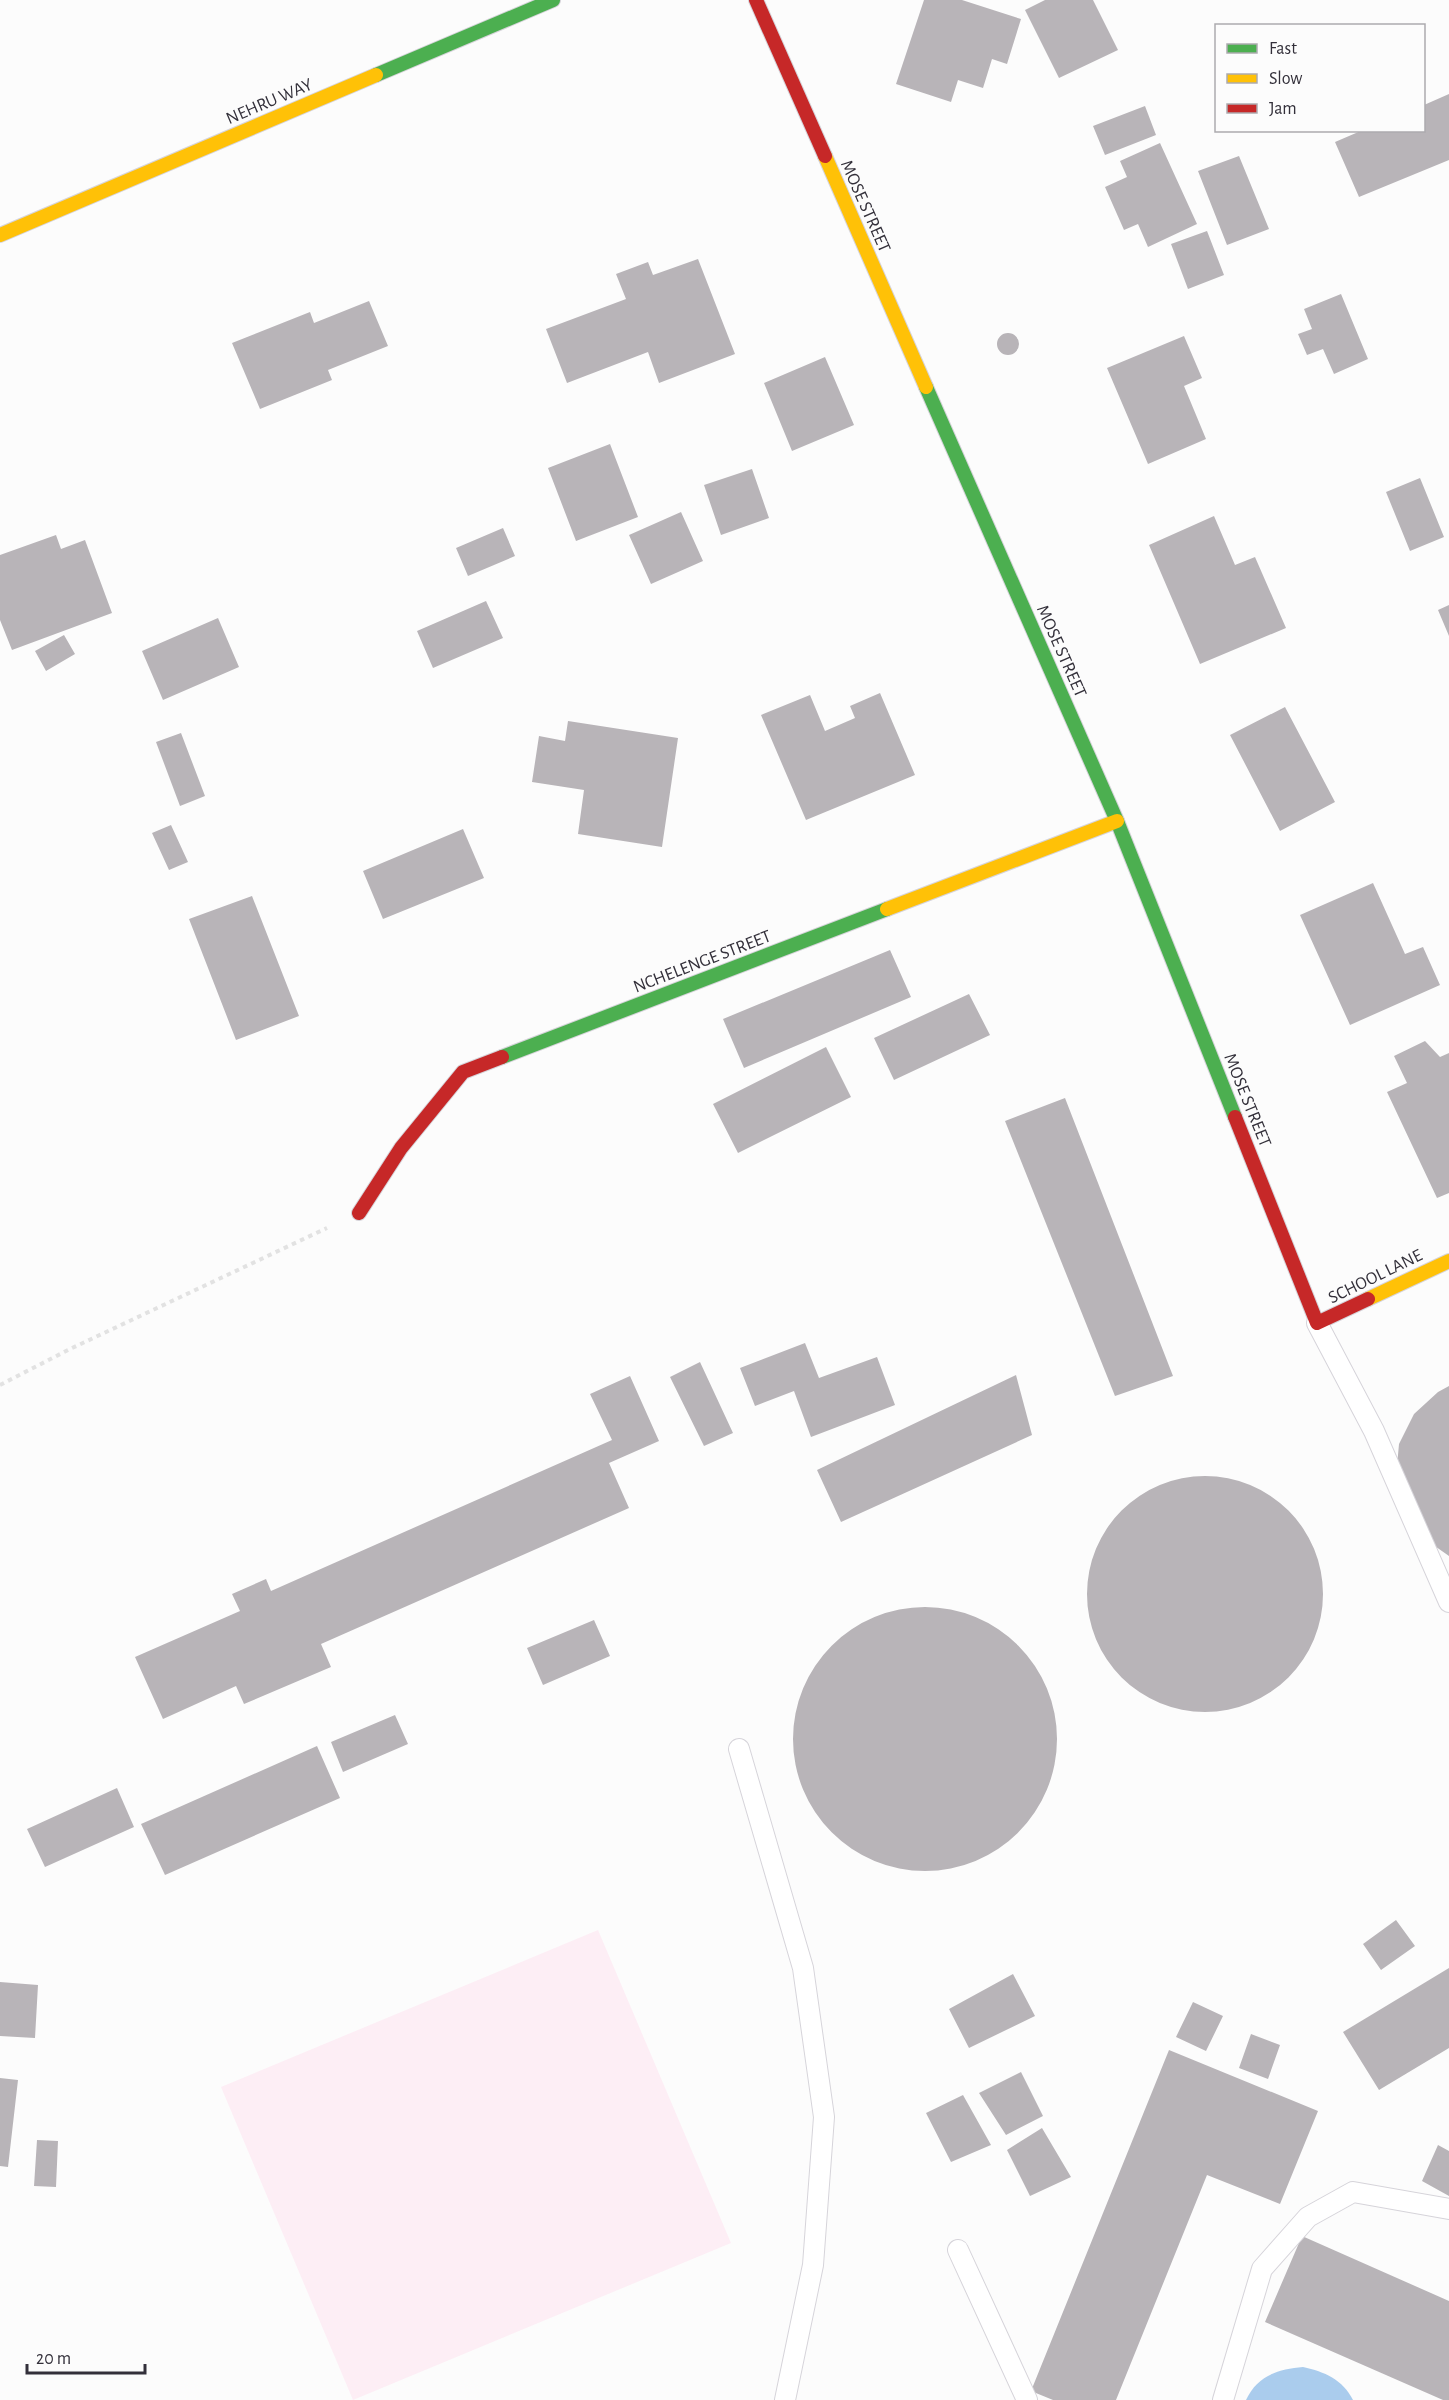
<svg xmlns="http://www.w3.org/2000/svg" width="1449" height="2400" font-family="'Alegreya Sans',sans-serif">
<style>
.green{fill:#fdeef5}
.water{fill:#aacced}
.building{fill:#b8b4b8}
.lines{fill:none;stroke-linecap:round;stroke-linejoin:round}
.lane-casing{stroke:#d6d4da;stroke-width:22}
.fast-casing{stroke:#d6d4da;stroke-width:16}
.slow-casing{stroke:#d6d4da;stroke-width:16}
.jam-casing{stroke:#d6d4da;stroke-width:16}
.path{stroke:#e2e2e2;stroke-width:4;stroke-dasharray:4.5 4.5;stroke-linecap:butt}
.lane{stroke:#fff;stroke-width:20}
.fast{stroke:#4caf50;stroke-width:14}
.slow{stroke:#ffc107;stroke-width:14}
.jam{stroke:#c62828;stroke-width:14}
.labels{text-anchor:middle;stroke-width:6;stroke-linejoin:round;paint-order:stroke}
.street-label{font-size:18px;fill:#33303a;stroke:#fcfcfc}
</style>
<rect width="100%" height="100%" fill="#fcfcfc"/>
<path class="green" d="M598 1930 731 2243 353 2400 221 2087Z"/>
<path class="water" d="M1303 2367C1325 2372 1342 2379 1353 2400H1246C1257 2376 1278 2369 1303 2367Z"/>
<path class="building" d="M924 0H962L1021 19 1007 64 992 59 983 88 958 80 951 102 896 84Z
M1045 0H1093L1118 50 1059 78 1025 10Z
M1449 94V160L1359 197 1335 142 1363 130H1424V105Z
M1145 106 1156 135 1105 155 1093 126Z
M1160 143 1197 224 1148 247 1138 224 1124 230 1105 187 1127 177 1120 161Z
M1239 156 1269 229 1227 245 1198 171Z
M1207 231 1224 275 1188 289 1171 244Z
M698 259 735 354 659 383 648 352 567 383 546 329 626 299 616 274 648 262 653 275Z
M1341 294 1368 359 1334 374 1323 349 1307 355 1298 334 1312 329 1304 309Z
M369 301 388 346 328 370 332 380 260 409 232 343 310 312 314 323Z
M997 344a11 11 0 1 1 22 0a11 11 0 1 1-22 0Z
M1184 336 1202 378 1184 386 1206 439 1148 464 1107 368Z
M825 357 854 425 792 451 764 383Z
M610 444 638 517 576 541 548 468Z
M752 469 769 518 721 535 704 485Z
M1420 478 1444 537 1410 551 1386 492Z
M681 512 703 561 651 584 629 535Z
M1214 516 1235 565 1255 557 1286 628 1200 664 1149 545Z
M503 528 515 556 468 576 456 548Z
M56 535 61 549 85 540 112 613 12 650 0 620V555Z
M486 601 503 638 433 668 417 631Z
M1449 605V636L1438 610Z
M218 618 239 667 163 700 142 651Z
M64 635 75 654 46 671 35 651Z
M880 693 915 775 806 820 761 715 810 695 825 731 855 718 850 706Z
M1285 707 1335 802 1280 831 1230 735Z
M568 721 678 738 662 847 578 834 584 790 532 782 539 736 565 741Z
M181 733 205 796 180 806 156 742Z
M171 825 188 862 169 870 152 833Z
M463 829 484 878 383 919 363 871Z
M1373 883 1405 954 1423 947 1440 985 1350 1025 1300 915Z
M252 896 299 1016 236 1040 189 919Z
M890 950 911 997 744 1068 723 1019Z
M969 994 990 1035 894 1080 874 1038Z
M1425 1041 1440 1057 1449 1053V1193L1437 1198 1387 1092 1407 1083 1394 1056Z
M826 1047 851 1097 738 1153 713 1104Z
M1065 1098 1173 1376 1115 1396 1005 1121Z
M805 1343 819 1378 877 1357 895 1405 811 1437 794 1391 755 1406 740 1368Z
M700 1362 733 1433 704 1446 670 1377Z
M1016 1375 1032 1435 841 1522 817 1470Z
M630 1376 659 1441 609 1463 629 1508 321 1644 331 1667 244 1704 236 1686 163 1719 135 1657 240 1611 232 1594 266 1579 271 1591 612 1440 590 1394Z
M1449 1386V1556L1422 1537 1396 1477 1399 1444 1414 1414 1438 1392Z
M1087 1594a118 118 0 1 1 236 0a118 118 0 1 1-236 0Z
M793 1739a132 132 0 1 1 264 0a132 132 0 1 1-264 0Z
M594 1620 610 1656 543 1685 527 1648Z
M395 1715 408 1744 343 1772 331 1742Z
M317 1746 340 1798 165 1875 141 1824Z
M117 1788 134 1827 45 1867 27 1829Z
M1396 1920 1415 1946 1381 1970 1363 1944Z
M1449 1968V2048L1379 2090 1343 2032Z
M1013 1974 1035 2016 969 2048 949 2009Z
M0 1982 38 1985 35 2038 0 2036Z
M1193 2002 1223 2016 1206 2051 1176 2037Z
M1251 2034 1280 2045 1268 2079 1239 2068Z
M1169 2050 1318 2111 1280 2204 1207 2175 1116 2400H1053L1031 2391Z
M1021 2072 1043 2116 1006 2135 979 2093Z
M0 2078 18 2080 8 2167 0 2166Z
M963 2095 991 2145 951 2162 926 2113Z
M1042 2128 1071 2177 1030 2196 1007 2150Z
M37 2140 58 2141 56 2187 34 2186Z
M1438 2145 1449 2151V2196L1422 2181Z
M1302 2236 1449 2301V2400H1443L1265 2322Z"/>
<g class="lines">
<g class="lane-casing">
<path id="lane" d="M1317 1323 1374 1431 1449 1602
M739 1749 803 1968 824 2117 813 2265 785 2400
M958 2250 1027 2400
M1223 2400 1262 2269 1308 2217 1353 2192 1449 2209"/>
</g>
<g class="fast-casing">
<path id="fast" d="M376 75 553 0
M926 387 1117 821 1235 1117
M502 1057 887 909"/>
</g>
<g class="slow-casing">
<path id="slow" d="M825 156 926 387
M0 235 376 75
M887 909 1117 821
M1368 1299 1449 1261"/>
</g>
<g class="jam-casing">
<path id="jam" d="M756 0 825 156
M1235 1117 1317 1323 1368 1299
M359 1213 401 1148 463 1072 502 1057"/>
</g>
<path class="path" d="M0 1385 70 1349 327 1228"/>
<use href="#lane" class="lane"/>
<use href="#fast" class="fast"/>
<use href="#slow" class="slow"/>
<use href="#jam" class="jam"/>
</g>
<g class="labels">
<g class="street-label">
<text transform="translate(269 101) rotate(-23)" y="6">NEHRU WAY</text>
<text transform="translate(866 206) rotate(66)" y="6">MOSE STREET</text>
<text transform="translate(1062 651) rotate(66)" y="6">MOSE STREET</text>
<text transform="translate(702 961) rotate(-21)" y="6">NCHELENGE STREET</text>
<text transform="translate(1248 1100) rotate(68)" y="6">MOSE STREET</text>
<text transform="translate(1375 1276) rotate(-26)" y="6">SCHOOL LANE</text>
</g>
</g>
<rect x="1215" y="24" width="210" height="108" fill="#fcfcfc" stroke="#acaaae" stroke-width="1.5"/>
<rect x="1227" y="44" width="30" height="9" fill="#4caf50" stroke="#acaaae" stroke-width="1.5"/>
<text x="1269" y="54" font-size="18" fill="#33303a">Fast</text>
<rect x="1227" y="74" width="30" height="9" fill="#ffc107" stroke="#acaaae" stroke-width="1.5"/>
<text x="1269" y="84" font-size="18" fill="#33303a">Slow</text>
<rect x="1227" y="104" width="30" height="9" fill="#c62828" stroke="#acaaae" stroke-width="1.5"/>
<text x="1269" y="114" font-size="18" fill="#33303a">Jam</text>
<path d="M27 2364v9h118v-9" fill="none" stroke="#33303a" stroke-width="3"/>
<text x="36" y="2364" font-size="18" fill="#33303a" stroke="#fcfcfc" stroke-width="4.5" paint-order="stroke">20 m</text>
</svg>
